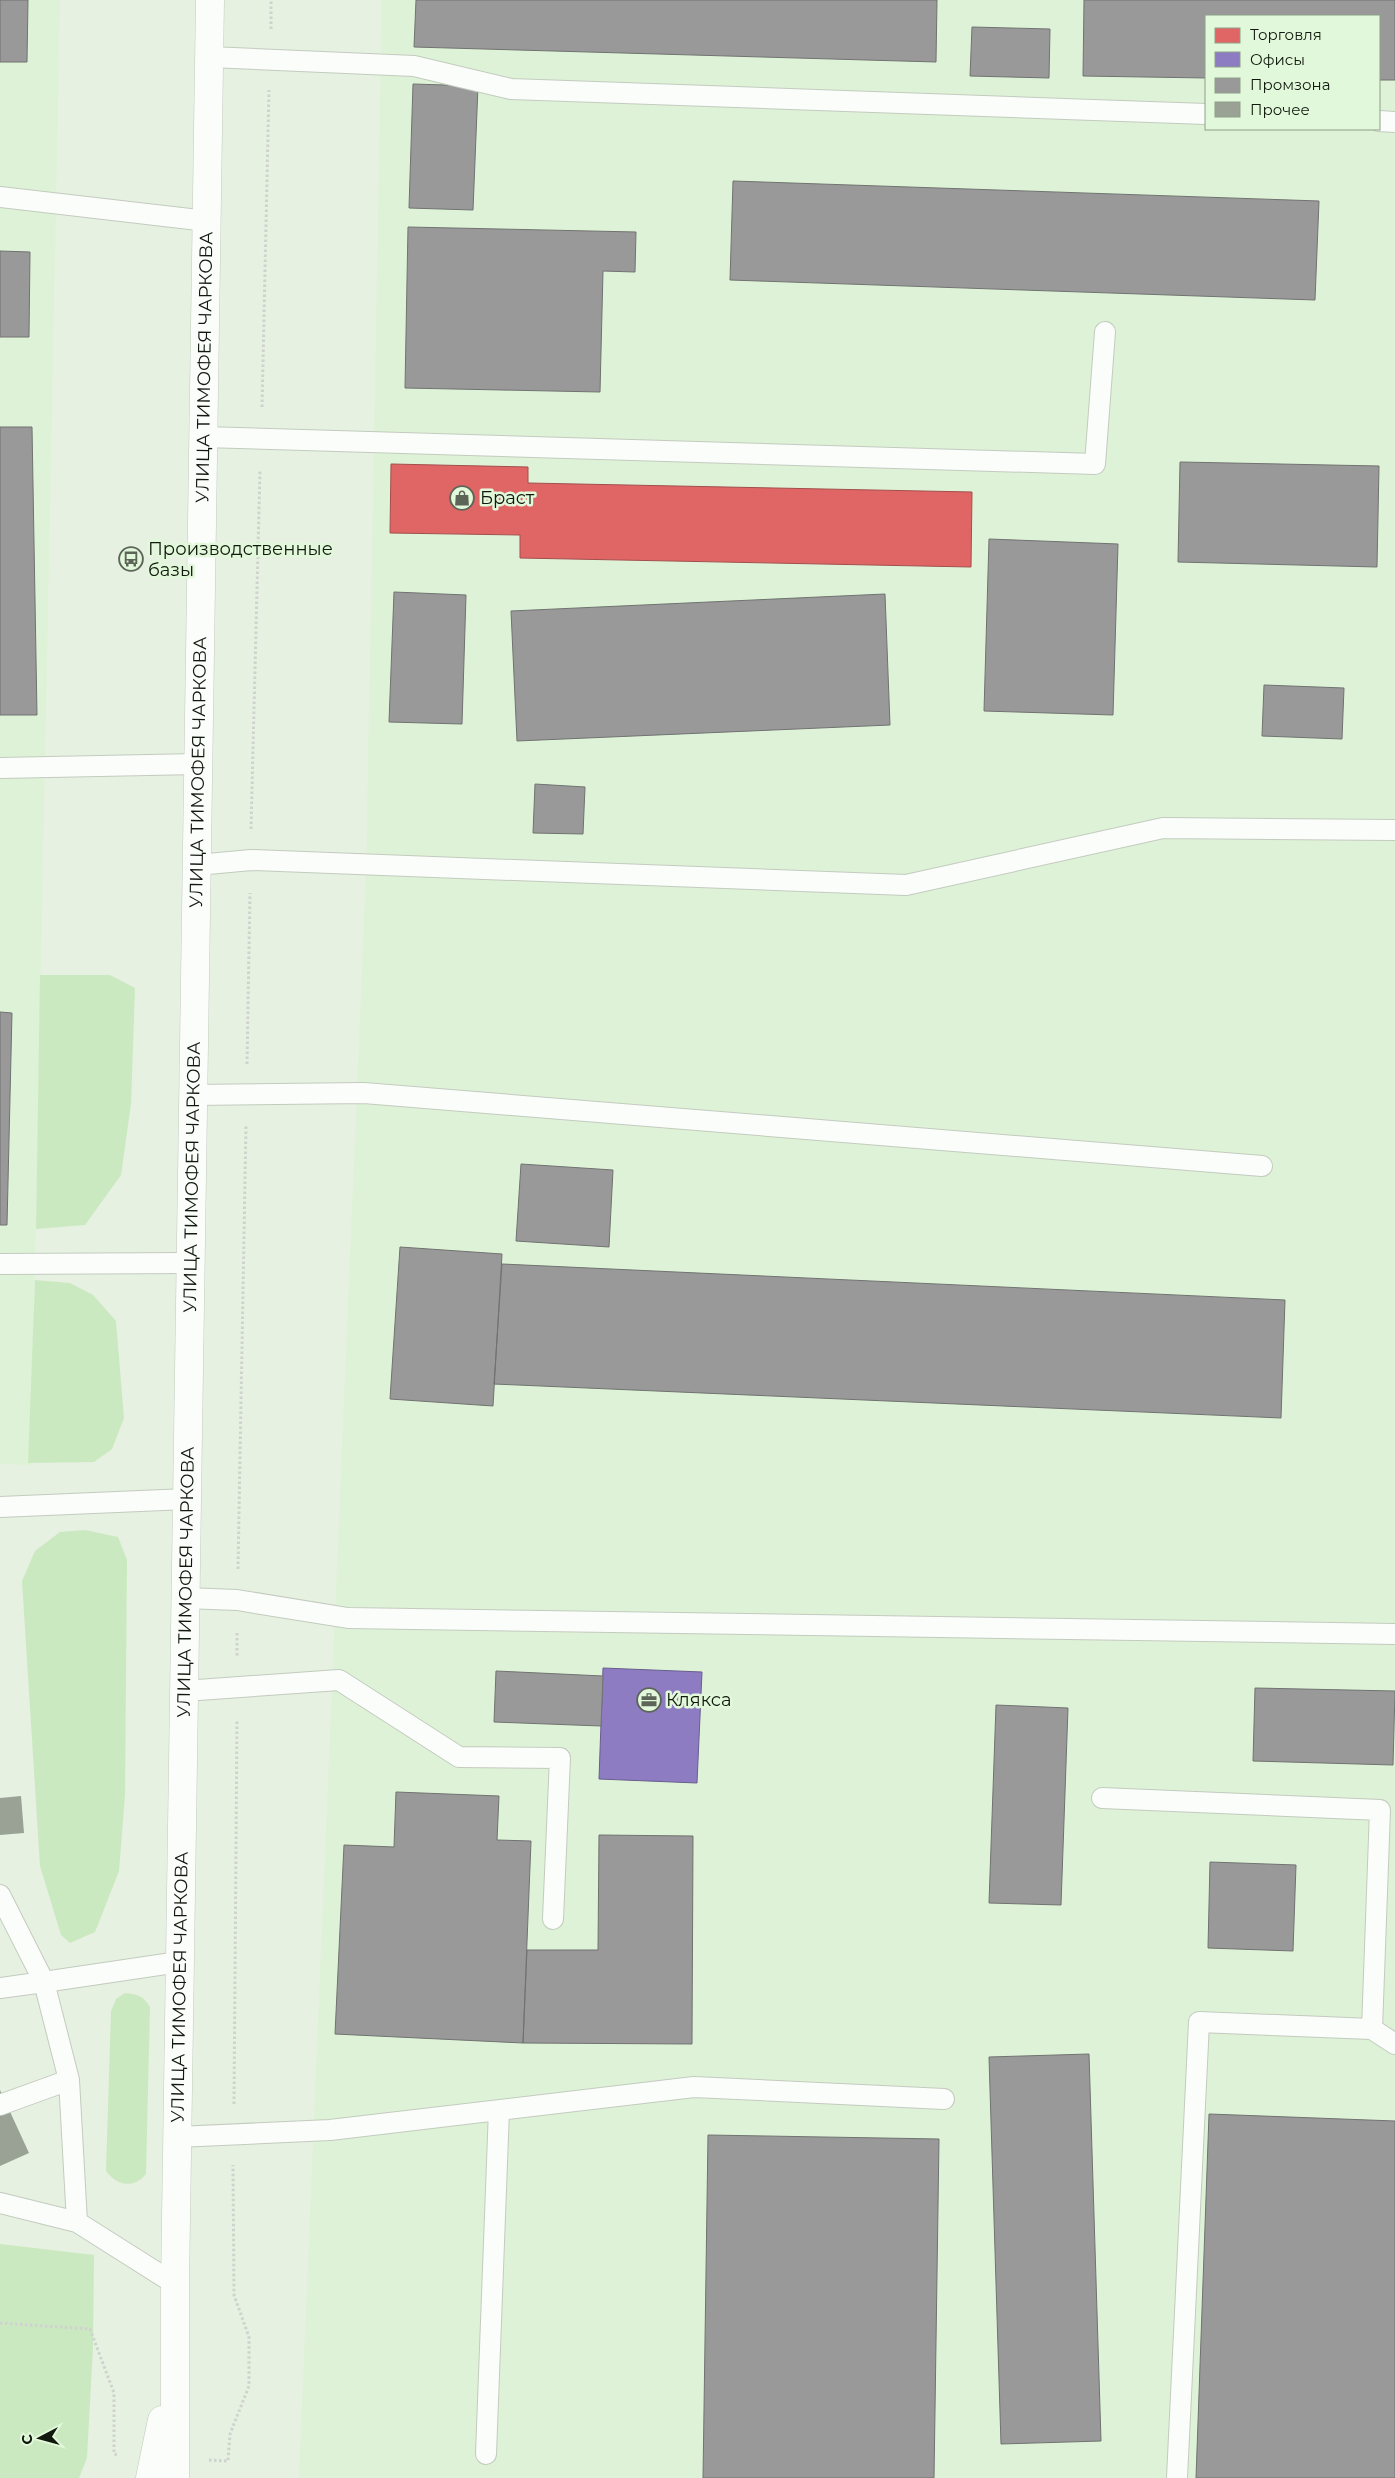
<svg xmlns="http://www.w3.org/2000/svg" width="1395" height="2478" font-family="Montserrat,sans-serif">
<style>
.built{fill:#def2d7;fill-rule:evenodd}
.green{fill:#cbe9c0}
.shops{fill:#e06666;stroke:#a24f4c}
.offices{fill:#8e7cc3;stroke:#685e8d}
.industry{fill:#999;stroke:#707370}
.building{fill:#99a295}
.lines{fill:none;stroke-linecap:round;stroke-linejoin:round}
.service-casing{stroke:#c3cbbf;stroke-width:22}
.secondary-casing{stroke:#c3cbbf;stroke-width:29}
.path{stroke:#cfd2ce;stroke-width:3;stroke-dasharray:2.5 2.5;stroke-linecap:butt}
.service{stroke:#fbfdfa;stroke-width:20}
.secondary{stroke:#fbfdfa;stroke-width:28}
.labels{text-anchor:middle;stroke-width:5;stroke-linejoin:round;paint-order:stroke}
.street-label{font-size:18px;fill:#11190f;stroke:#e2f8da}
.poi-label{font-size:18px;fill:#11190f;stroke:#e2f8da;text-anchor:start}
</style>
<rect width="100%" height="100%" fill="#e6f1e1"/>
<path class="built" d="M0 0H60L31 1465 0 1464Z
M382 0H1395V2478H299L366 873ZM1206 16H1379V129H1206Z"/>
<path class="green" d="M40 975H110L135 988 131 1104 121 1175 85 1225 36 1229Z
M35 1280 70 1283 93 1295 116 1321 124 1418 112 1449 94 1462 28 1463Z
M85 1530 118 1537 127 1560 125 1795 119 1871 95 1932 70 1943 61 1935 40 1866 22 1581 35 1551 60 1532Z
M125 1993C138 1994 143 1996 150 2007L146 2174C134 2189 117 2186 106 2171L111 2011 116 1999Z
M0 2244 94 2255 93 2347 87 2458 79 2478H0Z"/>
<path class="shops" d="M391 464 528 467V483L972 492 971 567 520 558V535L390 533Z"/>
<path class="offices" d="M603 1668 702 1672 697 1783 599 1779Z"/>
<path class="industry" d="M0 0H28L27 62H0Z
M416 0H937L936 62 414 47Z
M1084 0H1395V80H1379V16H1206V78L1083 76Z
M972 27 1050 29 1049 78 970 76Z
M413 84 478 86 473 210 409 208Z
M733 181 1319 201 1315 300 730 280Z
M408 227 636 232 635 272 603 271 600 392 405 388Z
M0 251 30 252 29 337H0Z
M0 427H32L37 715H0Z
M1180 462 1379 466 1377 567 1178 562Z
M989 539 1118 544 1113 715 984 711Z
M394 592 466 595 462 724 389 722Z
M885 594 890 725 517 741 511 611Z
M1264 685 1344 688 1342 739 1262 736Z
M535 784 585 787 583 834 533 833Z
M0 1012 12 1013 7 1225H0Z
M521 1164 613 1170 609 1247 516 1241Z
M400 1247 502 1254 493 1406 390 1399Z
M502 1264 1285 1300 1281 1418 494 1384Z
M496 1671 603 1676 601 1726 494 1722Z
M1255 1688 1395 1691 1393 1765 1253 1761Z
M996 1705 1068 1708 1061 1905 989 1903Z
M396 1792 499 1796 497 1840 531 1841 523 2043 335 2034 344 1845 394 1847Z
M599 1835 693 1836 692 2044 523 2043 527 1950H598Z
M1210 1862 1296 1865 1293 1951 1208 1948Z
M1089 2054 1101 2441 1001 2444 989 2057Z
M1209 2114 1395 2121V2478H1196Z
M708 2135 939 2139 934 2478H703Z"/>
<path class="building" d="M21 1796 24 1833 0 1835V1798Z
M0 2090 29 2153 0 2166Z"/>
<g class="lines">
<g class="service-casing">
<path id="service" d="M210 57 414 66 511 89 1206 114
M1379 121 1395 122
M0 197 207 221
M203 437 1095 464 1105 332
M0 768 198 764
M197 865 251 860 906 885 1163 828 1395 830
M193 1095 364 1093 1262 1166
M0 1264 190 1263
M0 1507 187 1499
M185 1598 237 1600 348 1618 1395 1634
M184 1691 339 1680 459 1757 560 1758 553 1919
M1102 1798 1380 1810 1372 2029
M0 1895 44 1982 0 1988
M0 2105 69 2080
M177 2137 330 2130 694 2087 944 2099
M0 2203 77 2222 175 2284
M77 2222 69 2080 44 1982 179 1962
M486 2454 499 2110
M1177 2478 1199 2022 1372 2029 1395 2044"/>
</g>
<g class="secondary-casing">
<g id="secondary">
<path d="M150 2478 162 2420"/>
<path id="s1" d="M175 2478V2284L210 0"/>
</g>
</g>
<path class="path" d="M271 29V0
M262 407 269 90
M251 829 260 470
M247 1064 250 893
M238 1569 246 1125
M237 1633V1656
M234 2104 237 1720
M0 2323 90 2329 114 2393V2454L118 2455
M209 2460 228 2461 230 2434 249 2386V2337L234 2295 233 2165"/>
<use href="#service" class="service"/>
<use href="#secondary" class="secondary"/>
</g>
<defs>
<g id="shop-ring" transform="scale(1.25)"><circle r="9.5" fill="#e2f8da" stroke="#5c6558" stroke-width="1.5"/><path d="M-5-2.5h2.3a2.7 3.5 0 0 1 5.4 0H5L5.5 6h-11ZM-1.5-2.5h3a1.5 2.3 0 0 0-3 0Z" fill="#5c6558"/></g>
<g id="bus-ring" transform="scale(1.25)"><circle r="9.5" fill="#e2f8da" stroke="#5c6558" stroke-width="1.5"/><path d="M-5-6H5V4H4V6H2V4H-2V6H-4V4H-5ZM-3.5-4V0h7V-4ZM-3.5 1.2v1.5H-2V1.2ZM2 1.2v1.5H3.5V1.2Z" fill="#5c6558"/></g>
<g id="office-ring" transform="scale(1.25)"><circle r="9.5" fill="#e2f8da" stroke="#5c6558" stroke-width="1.5"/><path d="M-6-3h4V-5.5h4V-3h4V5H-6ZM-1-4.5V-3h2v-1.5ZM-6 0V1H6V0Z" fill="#5c6558"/></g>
</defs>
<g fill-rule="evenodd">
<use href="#shop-ring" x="462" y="498"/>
<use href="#bus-ring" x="131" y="559"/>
<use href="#office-ring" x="649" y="1700"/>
</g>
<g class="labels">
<g class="street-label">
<text dy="6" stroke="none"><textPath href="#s1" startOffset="2111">УЛИЦА ТИМОФЕЯ ЧАРКОВА</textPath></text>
<text dy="6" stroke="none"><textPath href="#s1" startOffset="1706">УЛИЦА ТИМОФЕЯ ЧАРКОВА</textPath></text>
<text dy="6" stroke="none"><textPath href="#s1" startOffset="1301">УЛИЦА ТИМОФЕЯ ЧАРКОВА</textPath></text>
<text dy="6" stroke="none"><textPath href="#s1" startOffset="896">УЛИЦА ТИМОФЕЯ ЧАРКОВА</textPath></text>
<text dy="6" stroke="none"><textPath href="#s1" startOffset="491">УЛИЦА ТИМОФЕЯ ЧАРКОВА</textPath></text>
</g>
<g class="poi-label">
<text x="480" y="504">Браст</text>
<text x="148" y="555">Производственные<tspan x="148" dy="21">базы</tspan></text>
<text x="666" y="1706">Клякса</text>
</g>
</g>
<rect x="1205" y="15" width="175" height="115" fill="#e2f8da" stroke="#8e9f89"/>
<rect x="1215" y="28" width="25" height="15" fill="#e06666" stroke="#8e9f89"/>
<text x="1250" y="40" font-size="15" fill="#11190f">Торговля</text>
<rect x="1215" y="52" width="25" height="15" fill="#8e7cc3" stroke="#8e9f89"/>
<text x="1250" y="65" font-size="15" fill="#11190f">Офисы</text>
<rect x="1215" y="78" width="25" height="15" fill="#999999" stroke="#8e9f89"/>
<text x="1250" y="90" font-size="15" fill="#11190f">Промзона</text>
<rect x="1215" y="102" width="25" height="15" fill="#99a295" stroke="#8e9f89"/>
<text x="1250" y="115" font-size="15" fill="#11190f">Прочее</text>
<g transform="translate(40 2438) rotate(264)" stroke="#e2f8da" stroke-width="4" paint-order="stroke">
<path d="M0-4L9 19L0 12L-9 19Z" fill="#11190f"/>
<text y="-8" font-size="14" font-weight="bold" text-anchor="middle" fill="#11190f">С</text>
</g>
</svg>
